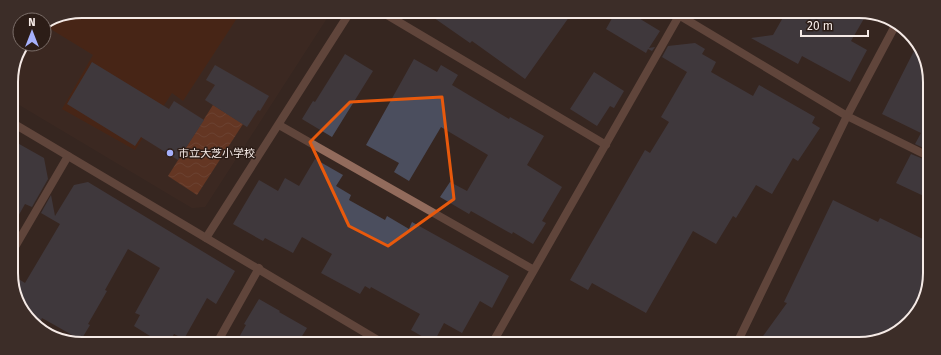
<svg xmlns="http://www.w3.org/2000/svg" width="941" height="355" font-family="'Fira Sans','Noto Sans JP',sans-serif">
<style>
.built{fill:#422c23}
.green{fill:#5b2409}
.water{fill:url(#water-waves)}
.building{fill:#4b4e5e}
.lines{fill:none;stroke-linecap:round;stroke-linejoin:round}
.minor{stroke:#926b5c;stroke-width:8}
.tertiary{stroke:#926b5c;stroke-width:8}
.marked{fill:none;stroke:#e8590c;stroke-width:3;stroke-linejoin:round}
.poi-dot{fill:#a6b1fc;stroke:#2c1d17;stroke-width:1.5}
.labels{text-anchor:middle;stroke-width:3;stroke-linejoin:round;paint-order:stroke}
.poi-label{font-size:11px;fill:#f5eae6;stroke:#2c1d17;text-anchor:start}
.rim{fill:none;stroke:#f5eae6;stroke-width:2}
</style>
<defs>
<pattern id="water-waves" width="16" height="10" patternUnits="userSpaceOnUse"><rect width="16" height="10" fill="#9c4a26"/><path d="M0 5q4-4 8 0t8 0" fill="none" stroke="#aa6446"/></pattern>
</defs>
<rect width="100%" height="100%" fill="#362620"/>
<path class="built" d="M82 11 331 12 205 207 192 208 11 100V77L18 50 23 44H44V25Z"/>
<path class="green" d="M82 11 241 12 183 101 172 93 135 150 62 109 93 55 44 25Z"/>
<path class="water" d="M213 105 243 124 197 195 168 176Z"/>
<path class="building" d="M427 13H572L525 79 472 41 470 43Z
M615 13 632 14 660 31 649 48 655 47 652 51 648 49 646 53 606 29Z
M785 14 866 15 851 41 867 50 850 82 802 56 798 64 751 38 773 35Z
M695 43 705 49 702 54 716 62 711 72 753 96 759 85 815 117 812 123 820 128 798 161 793 158 772 194 756 185 736 218 733 216 716 244 693 231 646 313 592 283 588 290 570 280 645 150 650 153 669 122 661 117 687 72 662 57 668 46Z
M917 45 929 72 928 150 915 144 921 133 882 114Z
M345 54 373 71 332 137 302 119 313 101 315 102Z
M414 59 437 72 441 65 458 75 452 85 509 119 510 117 544 136 527 165 562 187 542 221 546 223 533 244 513 232 512 234 471 211 469 214 440 197 450 182 467 191 488 155 441 127 409 181 394 172 399 163 366 145Z
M92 62 169 109 174 101 204 120 178 160 141 137 135 146 67 104Z
M215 65 269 96 260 111 258 110 247 127 205 100 215 85 206 80Z
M594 72 624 91 614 108 610 106 597 126 570 109Z
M12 140 44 158 48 179 32 207 25 204 12 227Z
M911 154 928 161V198L896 183Z
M315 159 343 175 336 186 351 195 349 200 385 220 387 216 409 229 412 222 509 276 492 308 480 301 462 333 444 323 434 342H432L411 330 420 314 371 287 370 289 365 286 360 294 321 273 332 254 302 237 293 253 265 238 263 241 233 224 259 180 278 191 285 178 299 186Z
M88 182 235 271 216 304 207 298 184 339 174 334 170 341H158L134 326 140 315 135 313 160 268 128 249 105 290 107 291 88 324 90 325 81 340 42 318 38 326 29 320 12 287V275L25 283 60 224 41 213 51 195 55 216 74 185Z
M833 200 878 222 880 218 927 241 926 296 902 329 864 344 758 343 787 303 784 302Z
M259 299 280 311 279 312 307 328 299 341H237L246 325 244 324Z"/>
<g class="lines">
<path class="minor" d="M382 12 606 145
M677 14 847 116 928 156
M847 116 896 24
M279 125 534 270
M206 238 350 12
M12 252 68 156
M218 341 259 268
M493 342 680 14"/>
<path class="tertiary" d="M11 122 381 342
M737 343 847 116"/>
</g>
<path d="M0 0H941V355H0ZM442 97 454 199 388 246 349 226 310 142 350 102Z" fill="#362620" fill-opacity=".55" fill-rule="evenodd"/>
<path class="marked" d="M442 97 454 199 388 246 349 226 310 142 350 102Z"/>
<circle class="poi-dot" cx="170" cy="153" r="4"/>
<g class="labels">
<g class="poi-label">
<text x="178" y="157">市立大芝小学校</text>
</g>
</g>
<path d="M0 0H941V355H0ZM82 18H859A64 64 0 0 1 923 82V273A64 64 0 0 1 859 337H82A64 64 0 0 1 18 273V82A64 64 0 0 1 82 18Z" fill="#3c2d28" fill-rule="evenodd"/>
<path class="rim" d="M82 18H859A64 64 0 0 1 923 82V273A64 64 0 0 1 859 337H82A64 64 0 0 1 18 273V82A64 64 0 0 1 82 18Z"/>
<g transform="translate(32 32)"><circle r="19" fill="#2c1d17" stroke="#7c6f6a"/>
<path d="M0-3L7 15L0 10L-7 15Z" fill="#a6b1fc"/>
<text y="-6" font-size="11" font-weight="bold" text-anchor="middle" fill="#f5eae6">N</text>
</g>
<path d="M801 30v6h67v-6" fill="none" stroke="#f5eae6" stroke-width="2"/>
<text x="807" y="30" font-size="12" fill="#f5eae6" stroke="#2c1d17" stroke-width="3" paint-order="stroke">20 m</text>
</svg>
